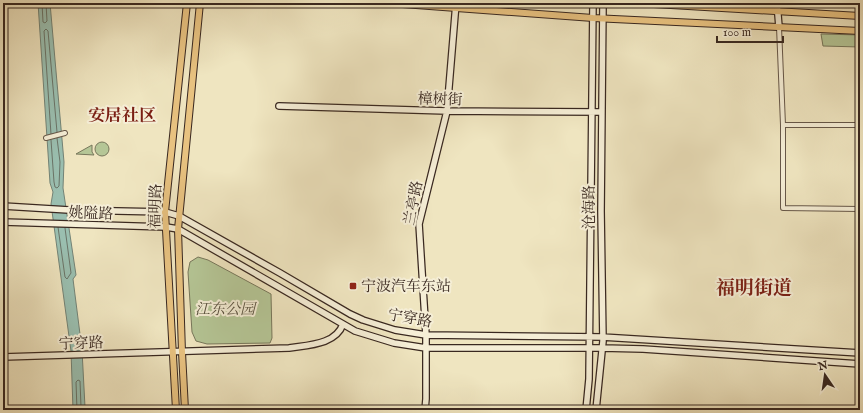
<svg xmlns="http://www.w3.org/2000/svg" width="863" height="413" font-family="'IM FELL English','Noto Serif SC',serif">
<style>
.green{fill:#b5c696;stroke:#77775b}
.water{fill:#9abfb0;stroke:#738376}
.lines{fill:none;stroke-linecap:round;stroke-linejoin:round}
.shore{stroke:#6a7468;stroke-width:1}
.street-casing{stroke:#665748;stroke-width:6}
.secondary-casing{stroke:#392820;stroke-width:8}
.primary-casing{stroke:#392820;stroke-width:8}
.street{stroke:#f5eed6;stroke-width:4}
.secondary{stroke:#f5eed6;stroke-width:5.5}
.primary{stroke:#e8c280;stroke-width:6}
.poi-dot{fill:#8f2418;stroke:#f5eed6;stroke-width:1.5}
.labels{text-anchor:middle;stroke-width:4;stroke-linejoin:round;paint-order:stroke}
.street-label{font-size:15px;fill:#392820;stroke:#f5eed6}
.poi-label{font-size:15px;fill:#392820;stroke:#f5eed6;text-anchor:start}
.park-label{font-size:15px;font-style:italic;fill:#58503e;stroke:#f5eed6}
.quarter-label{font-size:17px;font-weight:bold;fill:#7a1f14;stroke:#f5eed6}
.district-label{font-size:19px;font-weight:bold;fill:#7a1f14;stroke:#f5eed6}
</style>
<rect width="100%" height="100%" fill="#efe5c0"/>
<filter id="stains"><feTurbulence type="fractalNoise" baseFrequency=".005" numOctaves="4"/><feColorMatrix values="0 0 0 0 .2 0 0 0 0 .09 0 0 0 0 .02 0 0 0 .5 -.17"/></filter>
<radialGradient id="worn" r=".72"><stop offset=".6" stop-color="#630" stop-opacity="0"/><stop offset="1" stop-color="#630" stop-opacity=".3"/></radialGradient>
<path class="green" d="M821 34 860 35V47L823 46Z
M95 149a7 7 0 1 1 14 0a7 7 0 1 1-14 0Z
M92 145V152L94 155 76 154Z
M198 257 208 260 271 294 272 338 270 343 207 344 196 341 192 332 188 272 190 262Z"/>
<path class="water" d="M38 3H50L64 162 63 188 76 275 73 279 82 350 85 407 88 410H73L71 351 51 204 53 192 50 183Z"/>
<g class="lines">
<path class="shore" d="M42 3 43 22 45 23 47 21 46 3
M51 134 44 31 46 29 48 31 57 132
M51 140 54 182 55 187 57 188 59 186 60 162 57 138
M58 227 65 277 67 279 71 273 65 228
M77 410 76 382 78 380 80 381 81 407 83 410"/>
<g class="street-casing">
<path id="street" d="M779 27 783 125V208L860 209
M783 125H860
M46 138 65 133"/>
</g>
<g class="secondary-casing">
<path id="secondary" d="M777 3 779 27
M279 106 447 111 601 112
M3 206 69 210 165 212 179 216 280 273 350 314 363 320 395 330 426 335 602 337 860 353
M3 222 166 227 178 229 355 331 394 343 426 348H602L643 349 860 364
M3 357 289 348C307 345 336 345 343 324
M425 410 426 399V335L419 224 447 111 456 3
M586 410 589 379 593 3
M596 410 603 341 601 211 603 3"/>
</g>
<g class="primary-casing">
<path id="primary" d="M389 3 593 18 860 31
M637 3 860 16
M176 410 165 212 187 3
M185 410 182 352 178 229 200 3"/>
</g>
<use href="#street" class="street"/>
<use href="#secondary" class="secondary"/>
<use href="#primary" class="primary"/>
</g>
<rect class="poi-dot" x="349" y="282" width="8" height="8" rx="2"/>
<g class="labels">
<g class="street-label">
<text transform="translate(440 99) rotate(1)" y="5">樟树街</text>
<text transform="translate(413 203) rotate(-79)" y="5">兰亭路</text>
<text transform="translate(155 206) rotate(-88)" y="5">福明路</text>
<text transform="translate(589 207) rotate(-90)" y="5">沧海路</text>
<text transform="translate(91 213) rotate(2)" y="5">姚隘路</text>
<text transform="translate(410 318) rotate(10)" y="5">宁穿路</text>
<text transform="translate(81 343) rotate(-2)" y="5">宁穿路</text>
</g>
<g class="poi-label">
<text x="361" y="291">宁波汽车东站</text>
</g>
<g class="park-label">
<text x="225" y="314">江东公园</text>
</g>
<g class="quarter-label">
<text x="122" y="121">安居社区</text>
</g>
<g class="district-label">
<text x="754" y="294">福明街道</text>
</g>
</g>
<rect width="863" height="413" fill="none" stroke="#efe5c0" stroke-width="16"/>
<rect x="4" y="4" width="855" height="405" fill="none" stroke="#392820" stroke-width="2"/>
<rect x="8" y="8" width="847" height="397" fill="none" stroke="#392820"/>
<g transform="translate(825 375) rotate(347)" stroke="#f5eed6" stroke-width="3" paint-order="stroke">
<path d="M0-3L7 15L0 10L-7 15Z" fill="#392820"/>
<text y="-6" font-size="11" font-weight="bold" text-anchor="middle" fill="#392820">N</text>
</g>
<path d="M717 36v6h66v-6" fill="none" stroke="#392820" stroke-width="2"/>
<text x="723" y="36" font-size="12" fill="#392820" stroke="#f5eed6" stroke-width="3" paint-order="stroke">100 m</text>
<rect width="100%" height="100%" filter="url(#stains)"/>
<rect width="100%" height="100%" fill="url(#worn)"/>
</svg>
